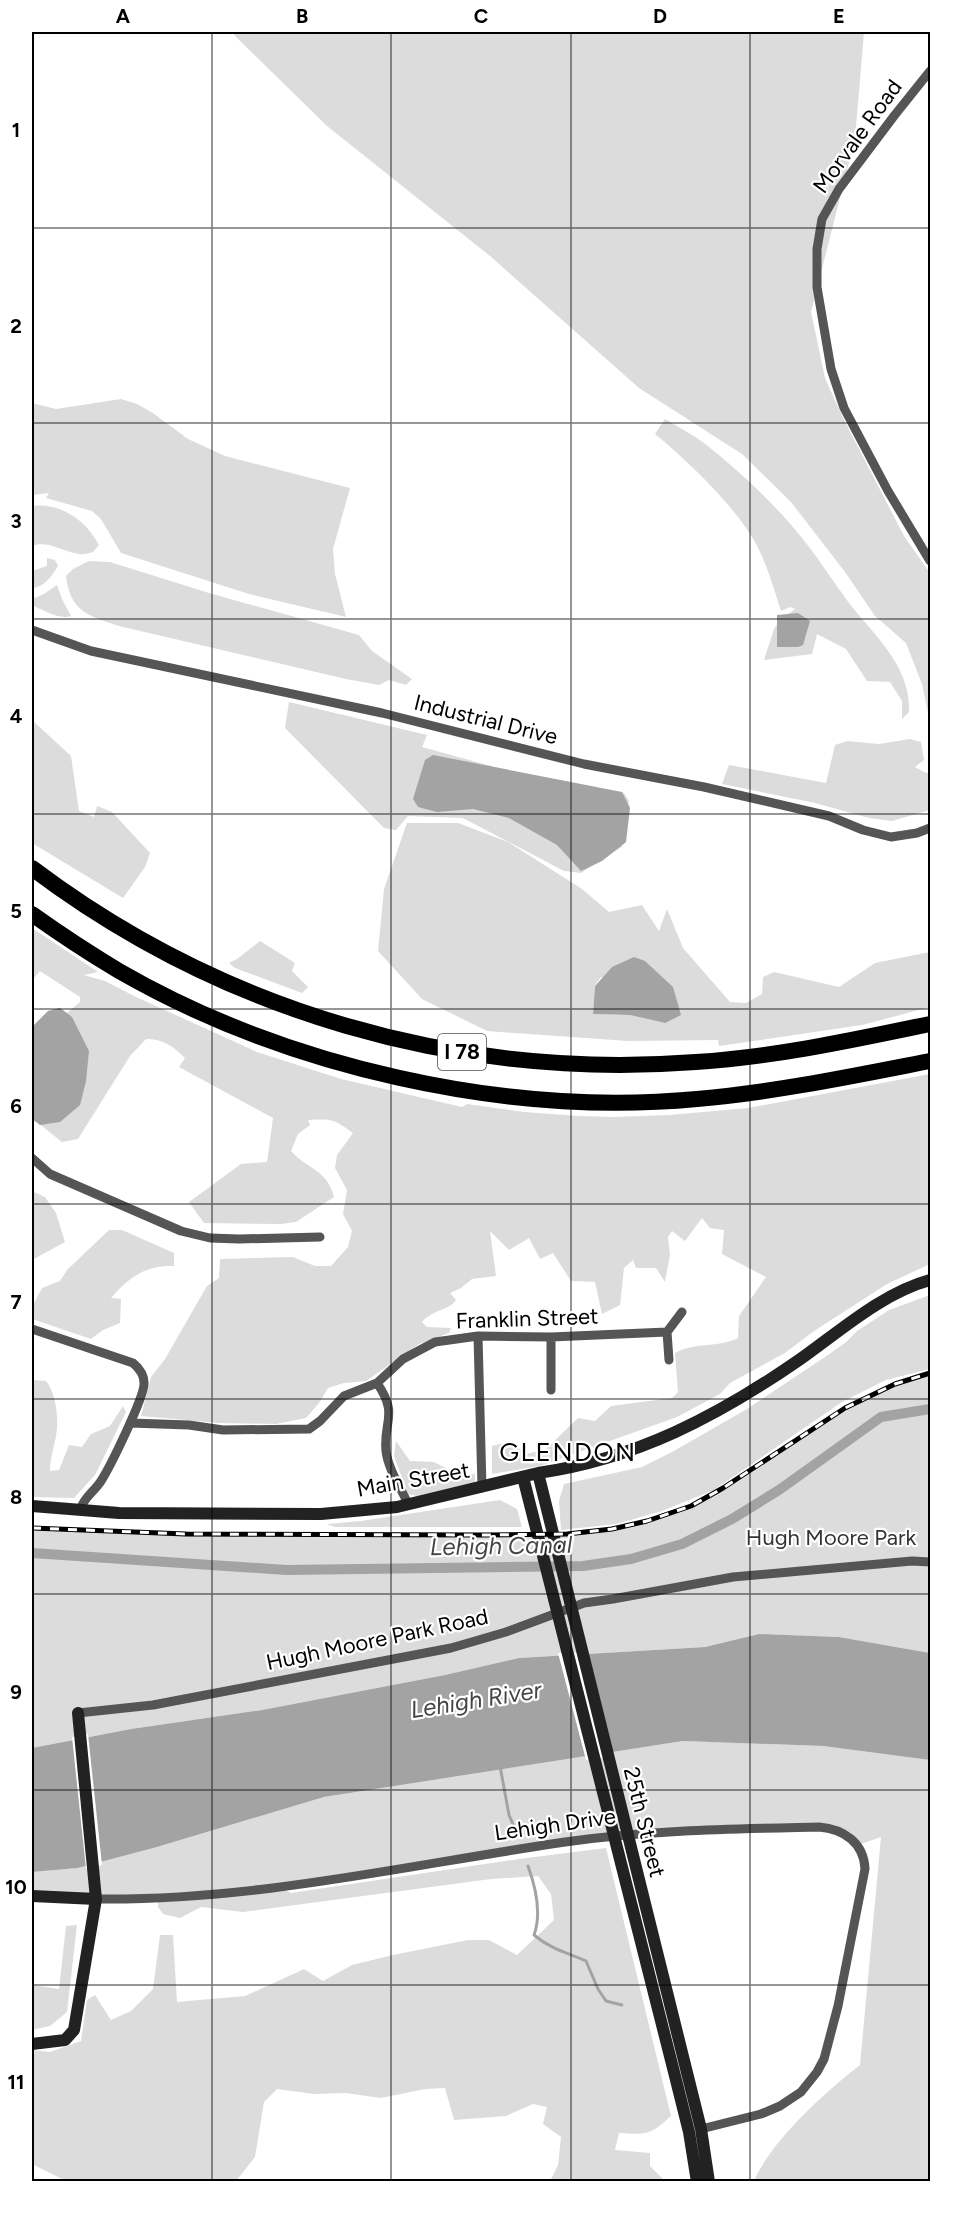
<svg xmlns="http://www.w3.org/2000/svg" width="962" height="2213" font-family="Figtree,sans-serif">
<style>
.green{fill:#dcdcdc;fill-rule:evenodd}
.water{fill:#a3a3a3}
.pier{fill:#fff}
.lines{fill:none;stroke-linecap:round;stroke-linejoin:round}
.stream{stroke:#a3a3a3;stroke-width:3}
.canal{stroke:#a3a3a3;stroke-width:10}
.street{stroke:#555;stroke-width:9}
.secondary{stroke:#222;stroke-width:12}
.highway{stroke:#000;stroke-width:16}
.rail-casing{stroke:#000;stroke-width:5}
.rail{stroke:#fff;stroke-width:3;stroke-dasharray:9;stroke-linecap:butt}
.grid{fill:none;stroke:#000;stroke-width:1.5;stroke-opacity:0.55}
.labels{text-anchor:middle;stroke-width:4.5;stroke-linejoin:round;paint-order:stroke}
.shield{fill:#fff;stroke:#4c4c4c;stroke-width:1.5}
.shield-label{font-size:21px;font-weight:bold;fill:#000}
.street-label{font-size:22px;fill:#000;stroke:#fff}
.park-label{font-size:22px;fill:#333;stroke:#fff}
.water-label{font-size:24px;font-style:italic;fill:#444;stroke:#fff}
.quarter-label{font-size:26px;letter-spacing:1.5px;fill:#000;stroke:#fff}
.neatline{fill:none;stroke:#000;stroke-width:2}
.grid-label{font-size:20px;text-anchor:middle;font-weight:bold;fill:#000}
</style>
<rect width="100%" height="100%" fill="#fff"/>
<path class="green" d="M234 32H864L855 139 811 312 825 378 842 416 904 536 930 573V722L922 684 906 643 875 616 845 572 791 502 742 454 639 388 490 256 327 126 235 36Z
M121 399 137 404 153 413 188 439 225 456 350 488 333 549 335 574 346 617 249 594 121 553 101 519 92 511 46 498 49 493 32 495V403L56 409Z
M665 419C678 427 692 434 704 443 741 472 777 506 806 543 821 562 834 583 849 603 875 636 911 667 909 712L902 719V701L890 682 867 681 846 649 817 634 812 654 764 660 774 629 780 620 795 609 790 607 781 611C775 592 769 572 761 554 744 514 689 462 655 434Z
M32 506C60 502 86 520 99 545L93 552C89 553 83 555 79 554 63 552 48 540 32 546Z
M47 558 55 560 58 566C51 578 45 585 32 589V571L47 566Z
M89 561 110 562 209 593 359 635 372 651 412 679 406 685 389 680 379 685 346 679 119 626C89 616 70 612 66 576L73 569Z
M57 585 62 599 71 616C59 620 43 610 32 605V599L44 594Z
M289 702 427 735 422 747 513 772 624 793 629 801 622 847 581 873 564 871 463 818 408 816 396 830 384 828 285 728Z
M32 720 71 756 79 811 94 817 97 806 112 812 150 853 145 867 123 898 32 843Z
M910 739 921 742 924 760 915 767 926 773 930 772V810L892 821 869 818 815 803 722 784 729 765 826 783 835 745 847 741 879 744Z
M407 823H458L508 842 582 889 609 912 642 905 659 931 667 909 683 948 730 1002 746 1003 762 994 763 977 774 972 839 987 875 963 930 952V1007L862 1025 719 1046 718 1040 628 1041 487 1031 422 999 378 951 384 889ZM601 977 665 1023 630 1015 593 1014 595 985Z
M32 928 98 972 84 975 105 981 134 996 257 1052 341 1079 462 1107 467 1104 524 1112 578 1116 614 1117 670 1115 748 1108 930 1074V1264L887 1284 814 1331 785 1353 730 1383 720 1394 677 1417 540 1466 492 1474V1446L510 1441 526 1454 546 1449 578 1418 595 1421 611 1406 672 1398 678 1392 675 1353C694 1342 718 1348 738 1338L739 1316 766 1277 722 1254 724 1230 710 1228 702 1218 685 1241 672 1231 668 1237 670 1254 665 1282 656 1268H636L633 1260 624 1268 620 1305 602 1314 595 1282 571 1281 553 1253 540 1259 529 1238 509 1250 490 1231 496 1276 472 1279 461 1288 450 1293 456 1300C449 1311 435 1308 422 1322L427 1327 451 1328 449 1333 419 1344 366 1381 344 1383 328 1388 319 1403 306 1418 276 1424 219 1423 141 1416 151 1377 165 1359 207 1286 219 1278 220 1259 293 1257 315 1266H331L348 1247 352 1231 343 1214 347 1190 335 1168 337 1155 353 1133C333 1119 333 1119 308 1120L310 1125 298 1134 291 1151C308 1170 327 1169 334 1197L296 1222 281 1224 204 1223 189 1202 241 1164 267 1162 273 1118 179 1067 185 1058C173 1046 163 1039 146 1039L130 1056 78 1139 62 1142 32 1118V1027L48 1011 60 1008 67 1013 80 1002V997L40 971 32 980Z
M260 941 295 963 292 971 308 987 302 993 235 968 229 963 237 959Z
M32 1191 45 1197 56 1213 65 1242 32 1260Z
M109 1230H122L174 1253V1266C146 1265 129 1277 111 1298L121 1299 120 1323 103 1330 91 1339 32 1319V1307L42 1288 60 1281 67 1270Z
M930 1295V1369L886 1380 842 1402 714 1490 662 1511 616 1524 561 1530 559 1501 564 1484 642 1467 672 1452 747 1409 828 1355 846 1342 857 1331 889 1310Z
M930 1373V1653L839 1637 759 1634 705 1647 519 1658 445 1675 262 1710 131 1729 32 1748V1528C143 1534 255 1534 366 1534 473 1535 587 1546 688 1507 703 1502 717 1492 729 1484 759 1465 786 1445 815 1426 851 1402 890 1386 930 1373Z
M32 1380 46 1381C55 1392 58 1413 57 1428 56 1442 50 1456 50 1471L59 1470 69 1445 82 1447 91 1434 110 1426 123 1406 126 1412 95 1475 74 1498 32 1497Z
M396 1441 410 1461 434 1462 459 1475 475 1474V1483L417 1496 408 1494 394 1456Z
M500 1500 517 1509 522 1527H335L327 1524 361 1521Z
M683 1741 823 1746 930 1760V2181H754C772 2140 824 2093 860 2065L881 1837 858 1845 839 1831H665L283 1889 291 1893 519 1859 606 1848 671 2116C650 2135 647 2135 619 2133L615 2150 650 2153V2166L665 2181H550L558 2165 561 2137 543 2124 547 2107 533 2104 506 2116 454 2120 445 2088 425 2089 381 2098 345 2093 314 2094 277 2089 264 2102 255 2157 236 2181H66L32 2164V2050L50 2052 81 2041 87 2000 95 1995 111 2020 131 2011 153 1989 160 1935H173L177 2002 245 1996 304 1969 323 1981 352 1965 393 1955 468 1940H489L517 1955 554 1920 551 1894 538 1876 491 1879 243 1912 201 1907 180 1918 163 1914 158 1907V1898L32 1896V1872L78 1868 157 1847 324 1797Z
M77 1925 67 2012 50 2026 32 2030V1985L59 1989 66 1926Z"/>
<path class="water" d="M798 613 810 621 803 645 798 647H777V615Z
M433 755 622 792 630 808 626 842 602 861 581 871 557 845 509 818 473 809 437 812 418 807 413 799 425 760Z
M634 957 645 961 673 987 681 1015 665 1023 630 1015 593 1014 595 986 612 967Z
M60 1008 72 1017 89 1051 86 1081 80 1105 60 1122 40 1125 32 1119V1027L48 1011Z
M759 1634 839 1637 930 1653V1760L823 1746 683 1741 324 1797 157 1847 78 1868 32 1872V1748L131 1729 262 1710 445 1675 519 1658 705 1647Z"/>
<path class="pier" d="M587 1652 613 1756 586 1760 558 1653Z
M88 1734 102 1865 86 1869 72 1737Z"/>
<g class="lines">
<path class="stream" d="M500 1766 509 1815 516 1831
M528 1866C536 1888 542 1913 534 1935 552 1950 566 1952 586 1961L598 1989 606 2001 622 2005"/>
<path class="canal" d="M32 1553 286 1570 583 1566 631 1559 682 1544 732 1519 779 1490 881 1417 930 1409"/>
<path class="street" d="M930 71 894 116 839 189 822 219 817 249V287L831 369 844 408 888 491 930 561
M32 630 91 651 382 713 584 764 704 787 829 816 863 830 891 837 917 833 930 828
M32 1158 50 1174 181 1231 210 1238 239 1239 320 1237
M32 1329 133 1363C139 1368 144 1375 144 1383 145 1396 110 1467 101 1481 94 1492 84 1497 80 1510
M478 1336 482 1488
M551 1337V1390
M669 1360 667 1332 682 1312
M377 1383C399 1415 383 1421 386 1451 388 1469 401 1488 408 1504
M130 1423 189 1425 223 1430 309 1429 320 1421 344 1396 377 1383 403 1359 435 1342 478 1336 551 1337 667 1332
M78 1713 153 1705 451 1648 506 1632 584 1603 613 1599 733 1577 912 1561 930 1562
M96 1899C255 1901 408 1865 565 1842 649 1830 734 1829 819 1827 844 1829 864 1843 865 1869L838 2006 824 2059 817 2072 801 2092 780 2106 761 2114 701 2129"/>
<path class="secondary" d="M538 1473 701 2129 709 2182
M523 1477 675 2076 689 2132 697 2182
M32 1506 119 1513 321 1514 397 1507 538 1473C636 1459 718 1416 799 1360 839 1332 882 1293 930 1280
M32 1896 96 1899
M32 2044 65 2040 74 2030 96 1899 78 1713"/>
<path class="highway" d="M32 868C223 1012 457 1080 696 1062 775 1057 853 1040 930 1024
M32 914C60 934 89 953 119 971 286 1067 505 1117 697 1099 776 1092 853 1076 930 1061"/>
<g class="rail-casing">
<path id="rail" d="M32 1528 186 1534 484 1535 567 1534 612 1529 647 1521 691 1506 723 1488 845 1408 895 1384 930 1373"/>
</g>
<use href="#rail" class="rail"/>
</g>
<path class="grid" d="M212 32V2182M391 32V2182M571 32V2182M750 32V2182M32 228H930M32 423H930M32 619H930M32 814H930M32 1009H930M32 1204H930M32 1399H930M32 1594H930M32 1790H930M32 1985H930"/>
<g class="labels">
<rect class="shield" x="438" y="1034" width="48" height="36" rx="4.5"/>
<g class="shield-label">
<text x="462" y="1059">I 78</text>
</g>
<g class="street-label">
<text transform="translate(857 136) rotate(-54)" y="8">Morvale Road</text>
<text transform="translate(486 719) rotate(14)" y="8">Industrial Drive</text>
<text transform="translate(527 1318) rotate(-2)" y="8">Franklin Street</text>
<text transform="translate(413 1479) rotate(-10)" y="8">Main Street</text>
<text transform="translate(377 1639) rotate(-12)" y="8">Hugh Moore Park Road</text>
<text transform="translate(645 1822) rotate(76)" y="8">25th Street</text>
<text transform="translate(555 1824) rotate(-8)" y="8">Lehigh Drive</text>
</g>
<g class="park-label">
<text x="831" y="1545">Hugh Moore Park</text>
</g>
<g class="water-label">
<text transform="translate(501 1546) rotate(-1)" y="8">Lehigh Canal</text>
<text transform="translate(476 1700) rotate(-9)" y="8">Lehigh River</text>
</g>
<g class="quarter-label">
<text x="568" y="1461">GLENDON</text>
</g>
</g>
<rect width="962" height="2213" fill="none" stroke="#ffffff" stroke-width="66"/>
<rect x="33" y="33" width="896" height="2147" class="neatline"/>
<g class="grid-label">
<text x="123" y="23">A</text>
<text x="302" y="23">B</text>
<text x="481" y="23">C</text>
<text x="660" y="23">D</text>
<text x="839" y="23">E</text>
<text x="16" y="137">1</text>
<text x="16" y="333">2</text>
<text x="16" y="528">3</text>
<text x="16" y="723">4</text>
<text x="16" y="918">5</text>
<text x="16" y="1113">6</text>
<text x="16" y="1309">7</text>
<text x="16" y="1504">8</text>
<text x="16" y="1699">9</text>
<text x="16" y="1894">10</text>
<text x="16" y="2089">11</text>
</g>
</svg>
